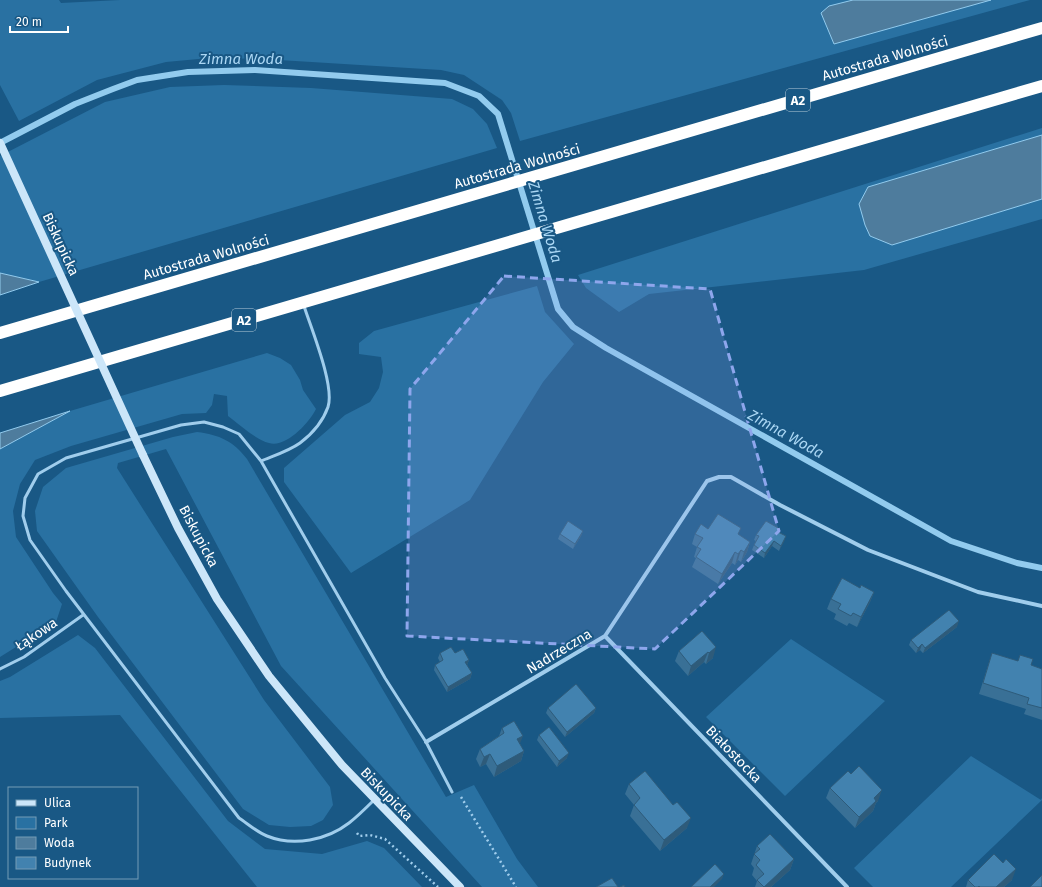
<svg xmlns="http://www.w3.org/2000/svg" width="1042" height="887" font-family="'Fira Sans',sans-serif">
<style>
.green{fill:#2971a2}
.water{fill:#4e7c9d;stroke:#92cbee}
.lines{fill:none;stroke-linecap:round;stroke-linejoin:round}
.stream{stroke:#92cbee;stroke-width:6}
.path{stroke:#a0cdec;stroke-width:2.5;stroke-dasharray:2 3;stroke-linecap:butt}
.service{stroke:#a0cdec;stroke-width:3}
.minor{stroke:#a0cdec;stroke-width:4}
.secondary{stroke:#cce6f9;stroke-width:8}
.motorway{stroke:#fff;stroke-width:12}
.secondary-bridge{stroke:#cce6f9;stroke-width:8}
.wall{fill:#397096}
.shaded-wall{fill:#2e5b7a}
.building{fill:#4282af;stroke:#2e5b7a}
.marked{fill:#8ea6ec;fill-opacity:0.2;stroke:#8ea6ec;stroke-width:3;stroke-dasharray:8 5;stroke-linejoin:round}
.labels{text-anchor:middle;stroke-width:4;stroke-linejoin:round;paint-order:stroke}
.shield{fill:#195885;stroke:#bacdda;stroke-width:1}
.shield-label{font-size:13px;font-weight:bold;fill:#fff}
.street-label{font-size:14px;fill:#fff;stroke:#195885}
.water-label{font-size:15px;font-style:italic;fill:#abd7f4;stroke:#195885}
</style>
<rect width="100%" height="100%" fill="#195885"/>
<path class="green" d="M0 0H59L61 3 120 0H1030L520 141 511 113 502 100 464 75 441 70 263 59 209 58 166 62 97 80 19 121 0 85Z
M224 85 311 88 452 99 473 109 487 124 497 148 39 282 0 273V156L105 102 170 87Z
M1042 128V219L864 270 649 294 619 312 586 288 578 275Z
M537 286 545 312 574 344 543 382 470 500 351 573 284 482V468L345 415 370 402 379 388 383 372 381 357 359 354V343L374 331Z
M267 353 280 358 291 365 300 380 303 390 316 409C309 423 286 448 269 443 256 440 239 424 228 416L227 396 214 394 212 405 206 413 182 414 71 446 35 460 20 484 13 511 16 537 53 593 62 604 56 622 0 657V449L70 411Z
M197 432C220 435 233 441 247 459L446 797 474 785 517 859 538 887H482L281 666 166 449 118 463 117 468 264 700 330 787 333 805 323 820 311 826 290 827 269 825 243 809 98 617 37 531 35 511 43 487 66 468 173 437Z
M78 635 95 648 228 821 265 849 322 854 367 841 384 848 422 887H257L120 715 0 718V681L10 677Z
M791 639 885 701 785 796 706 717Z
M971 756 1041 800 1042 798V800L951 887H873L854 868Z"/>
<path class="water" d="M853 0H991L834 44 821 13 829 6Z
M1042 135V199L892 245 870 236 865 225 859 204 868 187Z
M0 273 39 282 0 295Z
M70 411 0 449V433Z"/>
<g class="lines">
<path class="stream" d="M0 143 75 104 113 89 137 80 188 72 255 70 445 83 479 96 498 114 558 309 573 327 606 348 951 541 1017 563 1042 568"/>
<path class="path" d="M461 797 516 887
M357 833 359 836 370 835 385 839 438 887"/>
<path class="service" d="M261 461C273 456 289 451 300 443 312 434 323 421 328 407 335 386 311 328 304 306
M0 669 24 657 83 615
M374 800C366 808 358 816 349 823 327 840 294 847 267 836 257 832 248 824 239 818L66 591 30 540 23 516 25 498 38 474 66 458 181 425 204 422 223 427 239 434 261 461 385 678 426 742 452 792"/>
<path class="minor" d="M605 636 847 887
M426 742 605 636 707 481 719 477H731L780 505 868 550 978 592 1042 606"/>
<path class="secondary" d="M143 455 178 528 217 599 269 676 342 765 460 887"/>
<path class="motorway" d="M0 333 1042 28
M0 391 1042 86"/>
<path class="secondary-bridge" d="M0 143 143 455"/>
</g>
<path class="wall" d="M708 529 739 535 750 542 747 552 741 562 738 560 735 565 732 563 718 584 692 567 696 558 694 557 697 547 692 544 695 534Z
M780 529 779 532 786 536 779 551 772 546 764 558 752 550 754 545 756 541 754 540 756 535Z
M583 531 581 536 573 549 558 539 560 534Z
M860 588 874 592 870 602 857 627 849 623 847 626 834 619 836 614 827 609 831 599Z
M957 627 923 653 920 650 916 653 909 645 911 640Z
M702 631 713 658 706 664 704 662 688 676 675 661 679 651Z
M440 653H455L469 660 467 665 472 673 470 679 447 692 434 670 435 665 440 662 438 658Z
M992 653 1042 669V720L1024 714 1026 709 979 694Z
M548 708H596L594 713 565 737 546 713Z
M502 728 520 744 524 751 521 761 494 777 486 764 480 767 476 759 480 749 499 736Z
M539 735 567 758 557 767 537 740Z
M851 774 878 801 876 803 873 811 855 828 826 798 830 788Z
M629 784 687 828 660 851 630 816 634 805 625 794Z
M757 846 794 859 790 870 771 887H755L757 881 752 875 754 868 751 864Z
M968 880H1012L1004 887H966Z"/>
<path class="shaded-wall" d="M583 531 581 536 573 549 575 544Z
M786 536 784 542 779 551 781 546Z
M774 541 772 546 764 558 765 553Z
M750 542 747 552 741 562 744 552Z
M741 550 738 560 735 565 738 554Z
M735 552 732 563 718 584 722 574Z
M874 592 870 602 857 627 861 617Z
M959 621 957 627 923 653 925 648Z
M922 644 920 650 916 653 918 648Z
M716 647 713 658 706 664 709 653Z
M708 652 704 662 688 676 691 666Z
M469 660 467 665 463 667 465 662Z
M472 673 470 679 447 692 448 687Z
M596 708 594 713 565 737 567 732Z
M523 736 519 746 517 739Z
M524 751 521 761 494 777 497 766Z
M569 753 567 758 557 767 559 761Z
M490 754 486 764 480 767 484 757Z
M882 790 878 801 876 803 873 811 855 828 859 817 874 798Z
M691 818 687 828 660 851 664 840Z
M794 859 790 870 771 887H764Z
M1016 869 1012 880 1004 887H996Z
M724 874 722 879 714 887H710Z"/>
<path class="building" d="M718 514 741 528 738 534 750 542 744 552 741 550 738 554 735 552 722 574 696 557 701 549 697 547 703 538 695 534 701 524 708 529Z
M568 521 583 531 575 544 560 534Z
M766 521 780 529 778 532 786 536 781 546 774 541 765 553 754 545 759 536 756 535Z
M842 578 860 588 861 585 874 592 861 617 853 613 851 616 838 609 841 604 831 599Z
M949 610 959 621 925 648 922 644 918 648 911 640Z
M702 631 716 647 709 653 708 652 691 666 679 651Z
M451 647 455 653 463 649 469 660 465 662 472 673 448 687 435 665 443 660 440 653Z
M992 653 1018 661 1020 655 1033 659 1031 665 1042 669V708L1027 704 1029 698 983 683Z
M576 684 596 708 567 732 548 708Z
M514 721 523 736 517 739 524 751 497 766 490 754 484 757 480 749 504 733 502 728Z
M549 727 569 753 559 761 539 735Z
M859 766 882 790 874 798 876 801 859 817 830 788 848 771 851 774Z
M645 771 673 805 677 802 691 818 664 840 634 805 640 798 629 784Z
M770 834 794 859 764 887 757 880 764 874 756 865 760 860 754 854 760 849 757 846Z
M994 854 1003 863 1006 859 1016 869 996 887H980L979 886 978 887H975L968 880Z
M715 864 724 874 710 887H691Z
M1042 875V887H1030Z
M612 878 618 887H596Z
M624 885 625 887H620Z"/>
<path class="marked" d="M504 276 710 289 779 531 655 649 407 636 410 389Z"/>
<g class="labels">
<g class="shield">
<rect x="786" y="89" width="24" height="22" rx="3"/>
<rect x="232" y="309" width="24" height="22" rx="3"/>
</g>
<g class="shield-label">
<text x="798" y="105">A2</text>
<text x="244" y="325">A2</text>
</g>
<g class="street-label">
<text transform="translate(885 58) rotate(-16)" y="5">Autostrada Wolności</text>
<text transform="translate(517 166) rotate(-16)" y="5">Autostrada Wolności</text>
<text transform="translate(61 244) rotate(65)" y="5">Biskupicka</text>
<text transform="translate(206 257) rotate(-16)" y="5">Autostrada Wolności</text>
<text transform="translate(199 536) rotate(62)" y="5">Biskupicka</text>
<text transform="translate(36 634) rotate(-34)" y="5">Łąkowa</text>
<text transform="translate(559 651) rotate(-31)" y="5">Nadrzeczna</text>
<text transform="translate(734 754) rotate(46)" y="5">Białostocka</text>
<text transform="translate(387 794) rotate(46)" y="5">Biskupicka</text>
</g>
<g class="water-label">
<text x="241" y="64">Zimna Woda</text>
<text transform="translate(545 222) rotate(73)" y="5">Zimna Woda</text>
<text transform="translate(786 434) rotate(29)" y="5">Zimna Woda</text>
</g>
</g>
<rect x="8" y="787" width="130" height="92" fill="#195885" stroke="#759bb6"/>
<rect x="16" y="800" width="20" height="6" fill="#cce6f9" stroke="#759bb6"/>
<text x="44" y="807" font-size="12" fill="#ffffff">Ulica</text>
<rect x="16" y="817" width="20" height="12" fill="#2971a2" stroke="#759bb6"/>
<text x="44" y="827" font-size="12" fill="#ffffff">Park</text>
<rect x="16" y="837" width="20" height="12" fill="#4e7c9d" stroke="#759bb6"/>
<text x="44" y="847" font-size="12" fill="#ffffff">Woda</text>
<rect x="16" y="857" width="20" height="12" fill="#4282af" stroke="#759bb6"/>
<text x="44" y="867" font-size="12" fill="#ffffff">Budynek</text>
<path d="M10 26v6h58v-6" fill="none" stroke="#ffffff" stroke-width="2"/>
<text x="16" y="26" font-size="12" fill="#ffffff" stroke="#195885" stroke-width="3" paint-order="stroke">20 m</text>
</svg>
